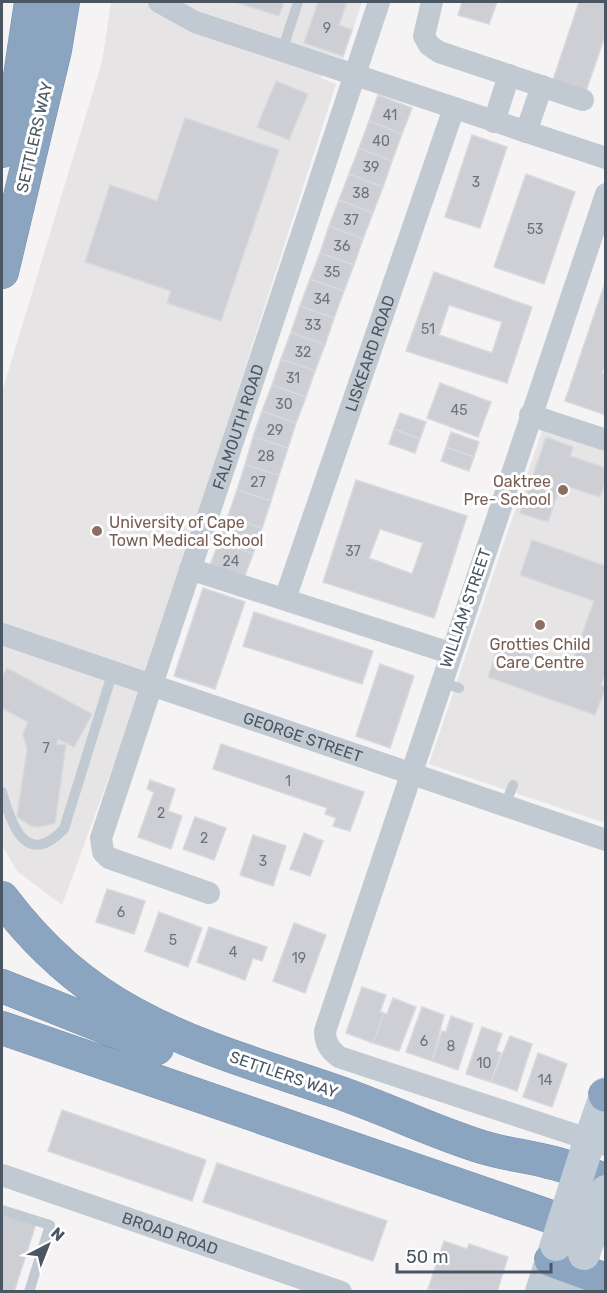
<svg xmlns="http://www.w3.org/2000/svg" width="607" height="1293" font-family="Rubik,sans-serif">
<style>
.education{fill:#e6e4e5}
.building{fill:#cdcfd5;stroke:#d7d9de;stroke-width:1.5;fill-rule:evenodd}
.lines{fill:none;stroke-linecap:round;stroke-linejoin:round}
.highway-casing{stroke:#7690ad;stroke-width:34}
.lane{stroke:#c1cad2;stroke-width:10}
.street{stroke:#c1cad2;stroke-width:22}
.secondary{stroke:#c1cbd6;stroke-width:32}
.highway{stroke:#8ba5c1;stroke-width:33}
.secondary-bridge{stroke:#c1cbd6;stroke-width:32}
.education-dot{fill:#8d6e63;stroke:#fff;stroke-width:2}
.labels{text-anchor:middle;stroke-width:6;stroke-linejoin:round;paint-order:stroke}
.number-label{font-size:14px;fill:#6b747e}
.street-label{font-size:16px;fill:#4a5661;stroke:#fff}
.education-label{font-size:16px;fill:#785e54;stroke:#fff;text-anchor:end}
</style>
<rect width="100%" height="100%" fill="#f5f3f3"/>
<path class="education" d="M111 2H362L343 59 329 54 321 78 336 84 148 670 62 905 17 871 2 845V392L102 62Z
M543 428 605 451V823L429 764Z"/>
<path class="building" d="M235 2H284L279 16Z
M318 2H347L339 25 352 30 343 56 304 43Z
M462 2H497L489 24 458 15Z
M579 2H606V33L585 94 552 83Z
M276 81 308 94 289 140 257 127Z
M378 95 412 108 402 134 369 121Z
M185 118 279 150 221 321 167 303 171 291 85 262 110 185 157 201Z
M369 121 402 134 392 161 359 148Z
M472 135 507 147 480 228 445 217Z
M359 148 392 161 383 187 349 174Z
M349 174 383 187 373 213 339 200Z
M526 174 575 192 544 284 494 267Z
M339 200 373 213 363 239 329 226Z
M329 226 363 239 354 265 320 253Z
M320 253 354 265 344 291 310 279Z
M434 272 532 307 507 383 406 351ZM449 305 502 322 492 353 439 335Z
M310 279 344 291 334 318 300 306Z
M606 280V362L602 373 606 374V415L565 401Z
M300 306 334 318 325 345 291 332Z
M291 332 325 345 315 371 281 359Z
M281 359 315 371 306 397 272 385Z
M440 383 491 402 478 437 427 418Z
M272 385 306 397 296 423 262 411Z
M262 411 296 423 288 448 253 437Z
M400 413 426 422 420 439 394 429Z
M394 429 420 439 415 453 389 444Z
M451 432 479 442 474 457 446 447Z
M253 437 288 448 279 475 245 465Z
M546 437 573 447 570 456 606 468V480L600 497 561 484 548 522 520 513Z
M446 447 474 457 469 471 441 461Z
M245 465 279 475 271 501 237 490Z
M356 480 467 516 434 618 323 582ZM380 529 423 543 412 574 369 558Z
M237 490 271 501 262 528 228 516Z
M228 516 262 528 253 554 219 542Z
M532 540 606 566V672L601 685 606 687 595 715 488 677 499 643 570 668 594 601 520 575Z
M219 542 253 554 243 581 209 568Z
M203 588 245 602 215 689 174 676Z
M254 612 373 651 362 684 243 646Z
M380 664 414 676 390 748 356 736Z
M7 668 92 714 74 747 58 739 57 744 66 745 55 823 39 827 31 826 17 817 27 749 23 734 28 722 2 708V677Z
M221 744 364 792 350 831 333 826 336 818 325 814 327 808 213 769Z
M150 780 175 789 168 811 182 816 171 849 138 837 154 792 147 789Z
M195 817 226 828 214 860 183 849Z
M304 833 323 841 310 876 290 869Z
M253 835 286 846 273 886 240 875Z
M107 889 145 901 134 934 96 922Z
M159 912 202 928 188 967 145 951Z
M294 923 326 935 305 993 273 981Z
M209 927 267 947 262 961 253 958 245 980 197 962Z
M362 987 386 995 380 1012 384 1013 373 1043 346 1033Z
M393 998 416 1007 399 1051 373 1043 384 1013 387 1014Z
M422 1007 444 1015 432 1061 406 1052Z
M451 1016 473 1024 458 1070 432 1061 442 1031 446 1032Z
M482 1027 502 1034 496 1051 501 1053 491 1082 466 1074Z
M510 1036 532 1044 517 1091 491 1082Z
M538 1053 567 1064 552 1107 523 1097Z
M62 1110 206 1160 192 1201 48 1151Z
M217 1163 387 1221 373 1261 203 1202Z
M2 1212 36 1224 14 1292H2Z
M444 1241 467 1249 469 1244 508 1257 497 1292 428 1289Z"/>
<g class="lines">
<g class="highway-casing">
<path id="highway" d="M2 151 20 76 31 2
M2 272 55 50 63 2
M2 898C93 1019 193 1043 329 1089 381 1106 430 1131 482 1147 504 1154 527 1156 549 1162 568 1166 587 1174 606 1180
M2 986 157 1048
M2 1028 592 1231
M605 1095H606
M551 1260 606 1280"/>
</g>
<path class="lane" d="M282 51 298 2
M441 682 459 688
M2 792C11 824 26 869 64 829L113 671
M505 805 513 785
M2 1210 50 1225 29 1292"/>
<g class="street">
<path d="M159 2 195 22 606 158"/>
<path d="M432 2 424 36 429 45 439 52 583 100"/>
<path d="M494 122 509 75"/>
<path d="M526 132 542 86"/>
<path d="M606 194 325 1031C325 1043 329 1049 339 1057L606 1145"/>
<path d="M530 415 606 440"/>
<path d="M190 569 450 653"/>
<path id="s1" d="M285 599 454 108"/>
<path id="s2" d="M2 634 606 840"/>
<path id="s3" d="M209 893 109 858 103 852 101 838 379 2"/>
<path id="s4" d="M2 1175 341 1292"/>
</g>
<path class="secondary" d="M586 1151 606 1093
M541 1292 556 1245
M571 1292 584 1254"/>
<use href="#highway" class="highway"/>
<path class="secondary-bridge" d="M556 1245 586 1151
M584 1254 606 1191"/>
</g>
<g class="education-dot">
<circle cx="563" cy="490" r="6"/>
<circle cx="97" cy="531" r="6"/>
<circle cx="540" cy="625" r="6"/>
</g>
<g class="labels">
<g class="number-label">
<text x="327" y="33">9</text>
<text x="390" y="120">41</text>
<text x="381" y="146">40</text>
<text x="371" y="172">39</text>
<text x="476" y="187">3</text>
<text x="361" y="198">38</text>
<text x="351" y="225">37</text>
<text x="535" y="234">53</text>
<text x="342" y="251">36</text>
<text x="332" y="277">35</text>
<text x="322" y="304">34</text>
<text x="313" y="330">33</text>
<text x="428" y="334">51</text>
<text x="303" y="357">32</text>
<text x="293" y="383">31</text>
<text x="284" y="409">30</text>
<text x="459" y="415">45</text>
<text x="275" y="435">29</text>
<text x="266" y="461">28</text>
<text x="258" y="487">27</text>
<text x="353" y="556">37</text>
<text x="231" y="566">24</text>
<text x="46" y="753">7</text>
<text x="288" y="786">1</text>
<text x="161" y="818">2</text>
<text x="204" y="843">2</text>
<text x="263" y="866">3</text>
<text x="121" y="917">6</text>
<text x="173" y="945">5</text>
<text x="233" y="957">4</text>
<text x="299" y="963">19</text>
<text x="424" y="1046">6</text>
<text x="451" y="1051">8</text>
<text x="484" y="1068">10</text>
<text x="545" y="1085">14</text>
</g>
<g class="street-label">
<text transform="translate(34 137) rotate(-77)" y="6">SETTLERS WAY</text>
<text dy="6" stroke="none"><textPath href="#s1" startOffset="260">LISKEARD ROAD</textPath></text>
<text dy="6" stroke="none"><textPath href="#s3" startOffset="562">FALMOUTH ROAD</textPath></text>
<text transform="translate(465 608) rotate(-71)" y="6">WILLIAM STREET</text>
<text dy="6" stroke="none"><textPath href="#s2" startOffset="318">GEORGE STREET</textPath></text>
<text transform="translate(284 1074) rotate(19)" y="6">SETTLERS WAY</text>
<text dy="6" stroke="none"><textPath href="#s4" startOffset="178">BROAD ROAD</textPath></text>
</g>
<g class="education-label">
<text x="551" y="487">Oaktree<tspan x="551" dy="18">Pre- School</tspan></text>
<text x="109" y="528" text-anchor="start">University of Cape<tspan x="109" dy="18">Town Medical School</tspan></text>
<text x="540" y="650" text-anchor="middle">Grotties Child<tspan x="540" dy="18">Care Centre</tspan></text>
</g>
</g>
<rect width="607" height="1293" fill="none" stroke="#4a5661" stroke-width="6"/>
<g transform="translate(48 1245) rotate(42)" stroke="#ffffff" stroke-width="4.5" paint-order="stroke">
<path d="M0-4.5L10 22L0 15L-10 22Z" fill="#4a5661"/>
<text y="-9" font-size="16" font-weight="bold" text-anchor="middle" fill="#4a5661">N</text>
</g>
<path d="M397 1263v9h154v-9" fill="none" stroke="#4a5661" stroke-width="3"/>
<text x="406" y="1263" font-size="18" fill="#4a5661" stroke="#ffffff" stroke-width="4.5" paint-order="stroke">50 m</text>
</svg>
